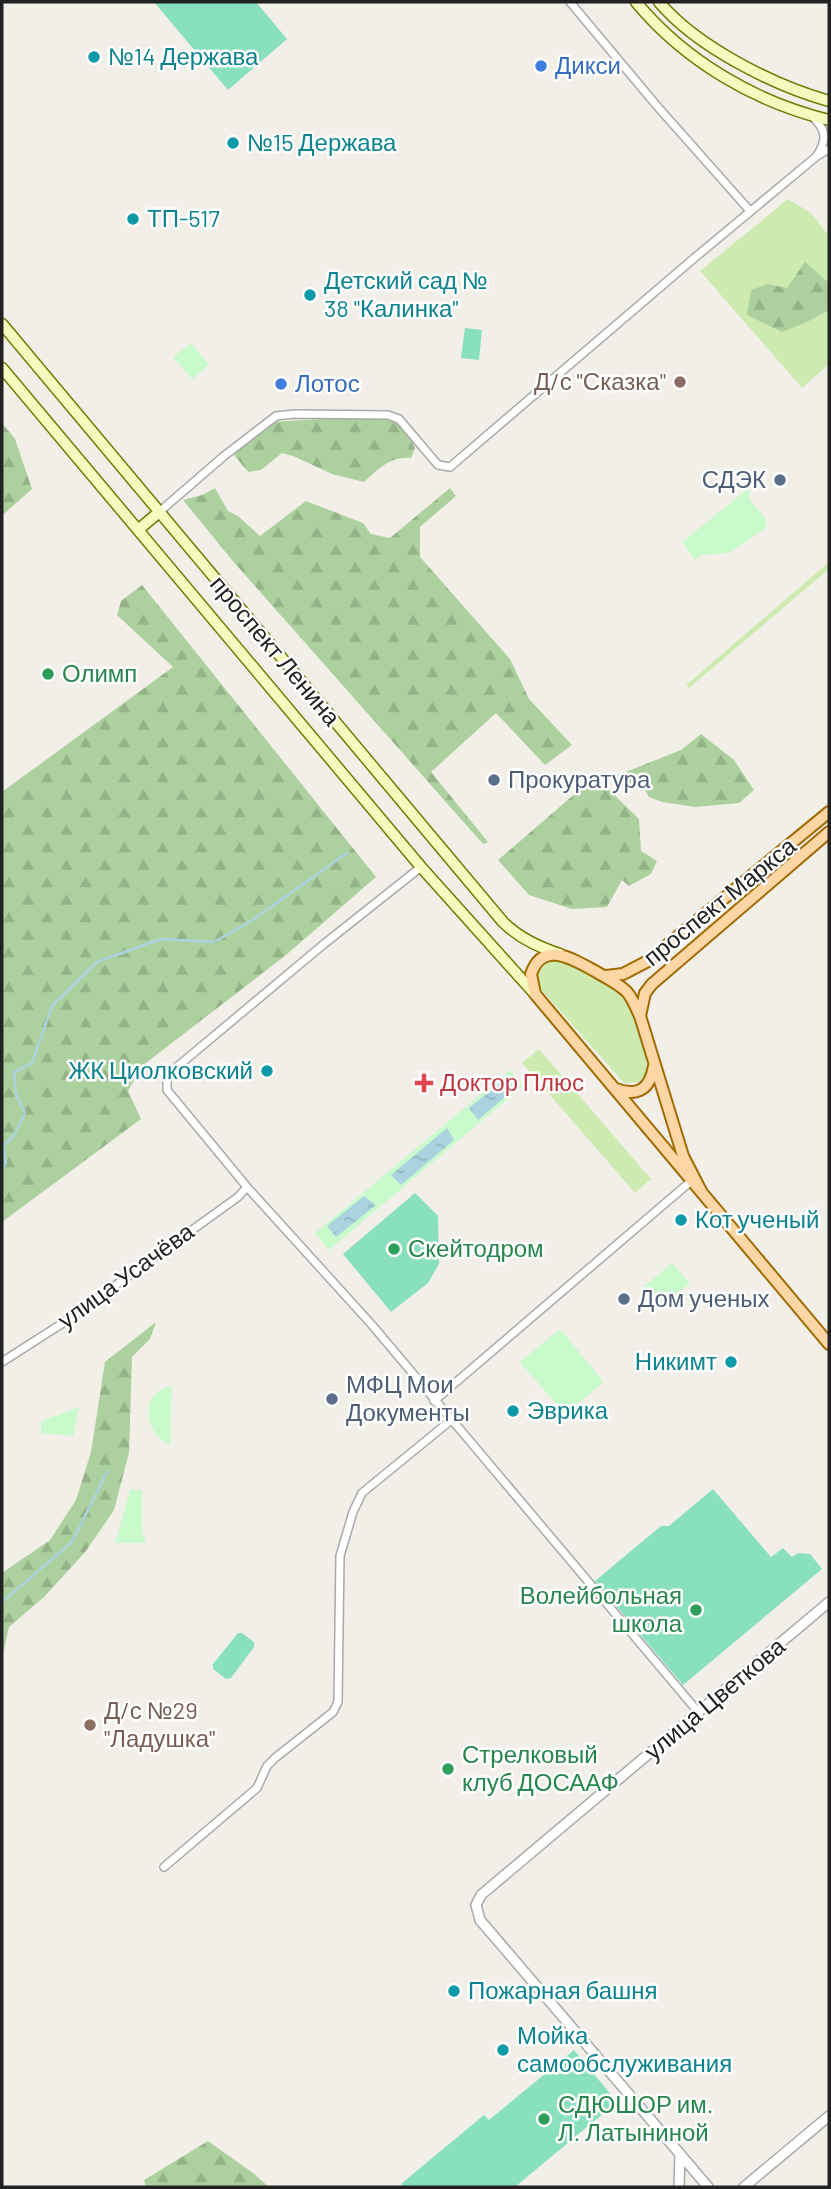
<svg xmlns="http://www.w3.org/2000/svg" width="831" height="2189" font-family="Barlow,sans-serif">
<style>
.grass{fill:#cdebb0}
.forest{fill:url(#forest-firs)}
.park{fill:#c8facc}
.pitch{fill:#88e0be}
.water{fill:url(#water-ripples)}
.lines{fill:none;stroke-linecap:round;stroke-linejoin:round}
.stream{stroke:#aad3df;stroke-width:2.5}
.minor-casing{stroke:#a9a9a9;stroke-width:10}
.tertiary-casing{stroke:#a9a9a9;stroke-width:12}
.secondary-casing{stroke:#707d05;stroke-width:13}
.primary-casing{stroke:#a06b00;stroke-width:14}
.minor{stroke:#fff;stroke-width:7}
.tertiary{stroke:#fff;stroke-width:9}
.secondary{stroke:#f7fabf;stroke-width:10}
.primary{stroke:#fcd6a4;stroke-width:10}
.culture-dot{fill:#0f9aa8;stroke:#fff;stroke-width:2.5}
.shop-dot{fill:#3f7fe0;stroke:#fff;stroke-width:2.5}
.education-dot{fill:#8d6e63;stroke:#fff;stroke-width:2.5}
.service-dot{fill:#5c6f8a;stroke:#fff;stroke-width:2.5}
.leisure-dot{fill:#2e9e5b;stroke:#fff;stroke-width:2.5}
.health-dot{fill:#e0444e;stroke:#fff;stroke-width:2.5}
.labels{text-anchor:middle;stroke-width:5;stroke-linejoin:round;paint-order:stroke}
.culture-label{font-size:24px;fill:#0d838f;stroke:#fff;text-anchor:start}
.shop-label{font-size:24px;fill:#366cbe;stroke:#fff;text-anchor:start}
.education-label{font-size:24px;fill:#785e54;stroke:#fff;text-anchor:end}
.service-label{font-size:24px;fill:#4e5e75;stroke:#fff;text-anchor:start}
.street-label{font-size:24px;fill:#222;stroke:#fff}
.leisure-label{font-size:24px;fill:#27864d;stroke:#fff;text-anchor:start}
.health-label{font-size:24px;fill:#be3a42;stroke:#fff;text-anchor:start}
</style>
<defs>
<pattern id="forest-firs" width="22" height="20" patternUnits="userSpaceOnUse" patternTransform="scale(1.75)"><rect width="22" height="20" fill="#add19e"/><path d="M5 1l3.5 6h-7zM16 11l3.5 6h-7z" fill="#95b388"/></pattern>
<pattern id="water-ripples" width="26" height="14" patternUnits="userSpaceOnUse" patternTransform="scale(1.75)"><rect width="26" height="14" fill="#aad3df"/><path d="M2 4q2-2 4 0t4 0M15 11q2-2 4 0t4 0" fill="none" stroke="#92b5bf"/></pattern>
</defs>
<rect width="100%" height="100%" fill="#f2efe9"/>
<path class="grass" d="M788 199 811 213 829 236V364L802 388 700 271Z
M829 562V569L689 688 686 685Z
M556 961C570 964 610 982 621 991 630 999 648 1055 647 1068 646 1074 643 1078 639 1082L624 1083 538 986C535 971 539 960 556 961Z
M539 1049 651 1179 635 1193 522 1063Z"/>
<path class="forest" d="M805 262 829 283V310L807 322 782 332 747 315 751 290 767 284 787 288Z
M352 417C384 420 400 414 415 448L411 458C390 456 379 469 364 482L332 474 293 456 282 453 261 470 248 472 234 455 239 448 272 422Z
M2 423 15 439 32 489 4 514 2 513Z
M215 488 228 511 238 516 260 536 306 501 363 523 371 534 390 538 450 488 456 496 420 527V557L510 659 529 699 572 745 545 765 496 713 431 772 488 842 483 844 232 560 183 500 202 495Z
M142 585 376 877 286 955 142 1066 128 1091 141 1119 2 1222V792L173 667 117 615 121 601Z
M701 734 734 760 754 790 739 803 695 807 662 802 649 797 643 786 625 788 619 784 618 775 681 750Z
M598 779 639 819 641 851 657 861 651 874 629 886 622 880 607 907 572 909 529 895 498 860 585 785Z
M156 1322 150 1339 132 1357 129 1453 114 1510 86 1551 44 1597 9 1627 2 1658V1573L50 1540 76 1500 91 1452 105 1362Z
M208 2141 253 2173 269 2187H146L144 2180Z"/>
<path class="park" d="M191 343 209 365 192 379 173 357Z
M749 488 750 500 766 519V528L729 553 702 555 695 560 682 542Z
M510 1070 523 1086 329 1250 315 1233Z
M672 1263 690 1283 658 1310 640 1290Z
M560 1329 604 1382 565 1414 520 1362Z
M172 1386 170 1445C143 1433 139 1391 172 1386Z
M79 1407 73 1436 41 1433V1421Z
M130 1490H142V1532L146 1543H115Z"/>
<path class="pitch" d="M154 2H256L287 39 228 90Z
M465 328 482 330 479 360 461 358Z
M415 1193 438 1216 439 1264 428 1283 391 1312 343 1254Z
M713 1489 771 1557 783 1548 792 1557 798 1553 810 1554 822 1569 683 1685 595 1581 661 1526H669Z
M238 1633H242L254 1642V1647L231 1678 226 1679 213 1669V1664Z
M574 2050 617 2102 515 2187H404L401 2184 484 2115 489 2120Z"/>
<path class="water" d="M506 1079 514 1089 478 1120 469 1108Z
M447 1128 454 1140 401 1185 391 1175Z
M364 1196 376 1205 336 1237 327 1226Z"/>
<g class="lines">
<path class="stream" d="M2 1169 6 1163 3 1146 13 1137 25 1113 16 1094 14 1072 32 1063 52 1006 97 962 161 939 214 942 251 921 347 853
M2 1602 72 1542 108 1470"/>
<g class="minor-casing">
<path id="minor" d="M570 2 657 106 750 211
M812 116C825 129 828 137 818 154
M158 513 224 456 276 416 294 414 388 415 399 419 438 465 450 467 692 260 817 156 829 149
M421 867 324 944 178 1066 167 1080V1090L247 1187 372 1325 699 1713
M2 1362 66 1321 238 1197 247 1187
M434 1401 690 1182
M164 1867 257 1788 267 1766 275 1758 333 1712 338 1702 340 1556 353 1512 362 1493 450 1421"/>
</g>
<g class="tertiary-casing">
<path id="tertiary" d="M680 2154 708 2187
M679 2187 680 2154 480 1920 476 1905 481 1895 829 1602
M744 2187 829 2116"/>
</g>
<g class="secondary-casing">
<path id="secondary" d="M636 2C685 61 755 102 829 120
M659 2C697 47 773 85 829 101
M2 324 503 922C519 938 538 947 560 954
M2 368 421 867 535 994
M138 530 158 513"/>
</g>
<g class="primary-casing">
<path id="primary" d="M606 976 623 974 648 961 829 812
M640 1016 645 993 652 984 829 832
M616 1089C638 1097 650 1089 654 1066
M702 1193 683 1156 640 1016C636 1008 633 999 627 992 618 983 606 978 595 971 574 960 543 939 531 974L535 994 829 1344"/>
</g>
<use href="#minor" class="minor"/>
<use href="#tertiary" class="tertiary"/>
<use href="#secondary" class="secondary"/>
<use href="#primary" class="primary"/>
</g>
<g class="culture-dot">
<circle cx="94" cy="57" r="7"/>
<circle cx="233" cy="143" r="7"/>
<circle cx="133" cy="219" r="7"/>
<circle cx="310" cy="295" r="7"/>
<circle cx="267" cy="1071" r="7"/>
<circle cx="681" cy="1220" r="7"/>
<circle cx="731" cy="1362" r="7"/>
<circle cx="513" cy="1411" r="7"/>
<circle cx="454" cy="1991" r="7"/>
<circle cx="503" cy="2050" r="7"/>
</g>
<g class="shop-dot">
<circle cx="541" cy="66" r="7"/>
<circle cx="281" cy="384" r="7"/>
</g>
<g class="education-dot">
<circle cx="680" cy="382" r="7"/>
<circle cx="90" cy="1725" r="7"/>
</g>
<g class="service-dot">
<circle cx="780" cy="480" r="7"/>
<circle cx="494" cy="780" r="7"/>
<circle cx="624" cy="1299" r="7"/>
<circle cx="332" cy="1399" r="7"/>
</g>
<g class="leisure-dot">
<circle cx="48" cy="674" r="7"/>
<circle cx="394" cy="1249" r="7"/>
<circle cx="696" cy="1610" r="7"/>
<circle cx="448" cy="1769" r="7"/>
<circle cx="544" cy="2119" r="7"/>
</g>
<path class="health-dot" d="M420.5 1072.5h7v7h7v7h-7v7h-7v-7h-7v-7h7z"/>
<g class="labels">
<g class="culture-label">
<text x="108" y="65">№14 Держава</text>
<text x="247" y="151">№15 Держава</text>
<text x="147" y="227">ТП-517</text>
<text x="324" y="289">Детский сад №<tspan x="324" dy="28">38 "Калинка"</tspan></text>
<text x="253" y="1079" text-anchor="end">ЖК Циолковский</text>
<text x="695" y="1228">Кот ученый</text>
<text x="717" y="1370" text-anchor="end">Никимт</text>
<text x="527" y="1419">Эврика</text>
<text x="468" y="1999">Пожарная башня</text>
<text x="517" y="2044">Мойка<tspan x="517" dy="28">самообслуживания</tspan></text>
</g>
<g class="shop-label">
<text x="555" y="74">Дикси</text>
<text x="295" y="392">Лотос</text>
</g>
<g class="education-label">
<text x="666" y="390">Д/с "Сказка"</text>
<text x="104" y="1719" text-anchor="start">Д/с №29<tspan x="104" dy="28">"Ладушка"</tspan></text>
</g>
<g class="service-label">
<text x="766" y="488" text-anchor="end">СДЭК</text>
<text x="508" y="788">Прокуратура</text>
<text x="638" y="1307">Дом ученых</text>
<text x="346" y="1393">МФЦ Мои<tspan x="346" dy="28">Документы</tspan></text>
</g>
<g class="street-label">
<text transform="translate(275 651) rotate(50)" y="8">проспект Ленина</text>
<text transform="translate(720 902) rotate(-39)" y="8">проспект Маркса</text>
<text transform="translate(126 1276) rotate(-36)" y="8">улица Усачёва</text>
<text transform="translate(715 1699) rotate(-40)" y="8">улица Цветкова</text>
</g>
<g class="leisure-label">
<text x="62" y="682">Олимп</text>
<text x="408" y="1257">Скейтодром</text>
<text x="682" y="1604" text-anchor="end">Волейбольная<tspan x="682" dy="28">школа</tspan></text>
<text x="462" y="1763">Стрелковый<tspan x="462" dy="28">клуб ДОСААФ</tspan></text>
<text x="558" y="2113">СДЮШОР им.<tspan x="558" dy="28">Л. Латыниной</tspan></text>
</g>
<g class="health-label">
<text x="440" y="1091">Доктор Плюс</text>
</g>
</g>
<rect width="831" height="2189" fill="none" stroke="#222222" stroke-width="7"/>
</svg>
